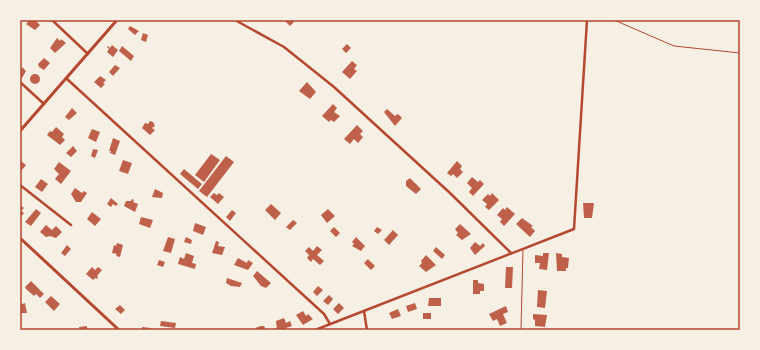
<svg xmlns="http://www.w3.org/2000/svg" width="760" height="350" font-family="Mulish,sans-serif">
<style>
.building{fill:#bf614a}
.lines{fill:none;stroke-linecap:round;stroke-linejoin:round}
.path{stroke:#b5482f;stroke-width:1}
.service{stroke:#b5482f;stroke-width:1}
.minor{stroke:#b5482f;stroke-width:2.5}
.tertiary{stroke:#b5482f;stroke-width:3}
.neatline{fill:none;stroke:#b5482f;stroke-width:1.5}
</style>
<rect width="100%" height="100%" fill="#f6efe4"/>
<path class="building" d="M27 20H35L40 25 35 30 26 24 29 21Z
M284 20H292L294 22 290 26Z
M130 26 139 31 135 35 128 29Z
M143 33 148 35 146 42 141 40Z
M57 38 60 41 61 39 66 43 55 53 50 48Z
M347 44 351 48 346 53 342 49Z
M112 45 118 50 113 57 107 52 109 49 107 47 108 46 110 48Z
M122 46 134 56 131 61 119 51Z
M44 58 50 63 44 70 39 67 38 64Z
M352 61 357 65 354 69 357 71 350 79 342 72Z
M115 65 120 68 113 76 109 72Z
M22 67 26 71 22 78 20 76Z
M30 79a5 5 0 1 1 10 0a5 5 0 1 1-10 0Z
M100 76 106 80 103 83 105 84 101 88 94 82Z
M307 82 316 92 310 99 299 91Z
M333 104 337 108 334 112 340 116 334 122 331 120 329 122 322 116Z
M72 108 77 113 69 120 65 117Z
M387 109 395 116 398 114 402 118 395 126 384 112Z
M150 121 153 122 155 126 152 128 155 130 150 135 142 128 145 123 148 124Z
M357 125 363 131 360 134 363 137 358 143 354 139 350 144 344 139Z
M56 127 64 134 62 137 65 140 60 145 47 135 50 131 52 132Z
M92 129 100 132 96 142 88 138Z
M113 138 120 141 115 155 110 153 111 151H109Z
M73 146 77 151 71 157 66 153Z
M93 149 98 150 95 158 91 156Z
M211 154 220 160 204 182 195 175Z
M226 156 234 162 207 197 199 191Z
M123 160 132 163 128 174 119 171Z
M21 161 26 165 21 171 20 170Z
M457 161 462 166 460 169 463 172 457 178 453 174 451 176 447 173Z
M59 162 71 171 61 184 55 179 59 174 54 169Z
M184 169 202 184 198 189 180 174Z
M472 177 478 182 480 180 484 184 473 196 469 192 472 188 467 183Z
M410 178 421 189 416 194 406 186V181Z
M41 179 48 184 42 192 35 187Z
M75 188 82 193 84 191 87 193 81 202H76L71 194Z
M155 189 163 193 162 198 152 197Z
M214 193 217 195 219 193 224 197 218 204 210 197Z
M492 193 499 200 489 210 485 207 487 204 482 200 488 194 490 196Z
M111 198 118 204 116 206 113 204 111 207 107 204Z
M132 199 134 200 133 202 138 204 135 212 124 206 126 201H131Z
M583 203H594L592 218H584Z
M271 204 281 213 275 220 265 210Z
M20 205 24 208 21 211 24 213 20 218Z
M507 207 515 214 504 226 500 222 502 219 497 215 503 208 505 210Z
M36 209 41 213 31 226 25 222Z
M328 209 335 216 327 223 321 215Z
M232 210 236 213 230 221 226 217Z
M92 212 101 219 95 226 87 219Z
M141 217 153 220 150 228 139 224Z
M522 218 533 226 531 227 535 231 530 237 516 224Z
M293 220 297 223 290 230 286 227Z
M195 223 206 227 203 235 193 231Z
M460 224 471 234 462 240 456 235 458 233 455 229Z
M46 225 52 230 56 226 62 232 56 238 50 236 46 237 40 232Z
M334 227 340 233 336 237 330 231Z
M377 227 382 230 378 234 374 231Z
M393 230 398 235 389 245 384 240Z
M168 237 175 239 171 253 163 251Z
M186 237 192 240 191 244 184 242Z
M356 237 365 246 361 251 352 246 354 244 352 242Z
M216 241 219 242 218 246 225 247 222 255 212 253Z
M475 242 480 246 483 243 485 246 475 255 470 248Z
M117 243 123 245 120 257 116 256 117 254 112 253 114 245 116 246Z
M67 245 71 249 65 256 61 253Z
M317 246 322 250 317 255 324 261 320 265 313 259 311 262 307 258 309 255 305 251 309 247 313 251Z
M436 247 445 255 442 259 433 251Z
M186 253 194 256 192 263 196 264 195 269 178 264 180 257 184 259Z
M543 253H549L547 270 539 269 540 263H535V255L543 256Z
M556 253 562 254V257L569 258 568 268H566V271H557Z
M426 255 436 265 426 272 419 266 422 263 421 261Z
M238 258 247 263 248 260 253 263 248 270 234 265Z
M368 259 375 266 371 270 364 263Z
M159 260 165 262 163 267 157 265Z
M92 267 95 270 98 267 102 270 97 276 98 277 97 279 95 278 93 280 86 274Z
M506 267H513L512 288H505Z
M257 271 271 283 266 288 261 286 253 276Z
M227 278 242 283 240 287 231 286 226 283Z
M473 280H478V283L484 284V291H480V294H473Z
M31 281 44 294 40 298 36 294 34 296 26 289 25 287Z
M318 286 323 290 317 296 313 292Z
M538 290 547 291 545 308 537 307Z
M329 295 333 299 328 305 323 301Z
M51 296 60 304 54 311 45 302Z
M429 298H441V306H428Z
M25 303 27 313H21L20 305Z
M339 303 344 308 338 314 333 309Z
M415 303 417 309 408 312 406 306Z
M120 305 125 310 121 314 115 309Z
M506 306 508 312 503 314 507 323 500 326 497 319 493 321 489 314Z
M398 309 401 316 392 319 389 313Z
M303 311 306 316 308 314 313 319 303 325 296 315Z
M423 313H431V319H423Z
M533 314 547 315 545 327 535 326V320L533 319Z
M284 318 286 323 290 321 292 326 286 328 287 330H277L276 321Z
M161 321 176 323 175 328 160 326Z
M87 326V330H80L79 327Z
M261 326H264L266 330H256L255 328Z
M142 327 151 328V330H142Z"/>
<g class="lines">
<path class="path" d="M614 20 674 46 740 53"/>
<path class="service" d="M521 330 523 249"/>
<path class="minor" d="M52 20 88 54
M235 20 284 47 334 87 450 193 511 253
M67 79 324 314 330 324
M20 82 44 104
M20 185 71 225
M364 311 367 330
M315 330 574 229 587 20"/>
<path class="tertiary" d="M20 131 117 20
M20 238 119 330"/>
</g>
<rect width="760" height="350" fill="none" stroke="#f6efe4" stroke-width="42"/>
<rect x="21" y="21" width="718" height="308" class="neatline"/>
</svg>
